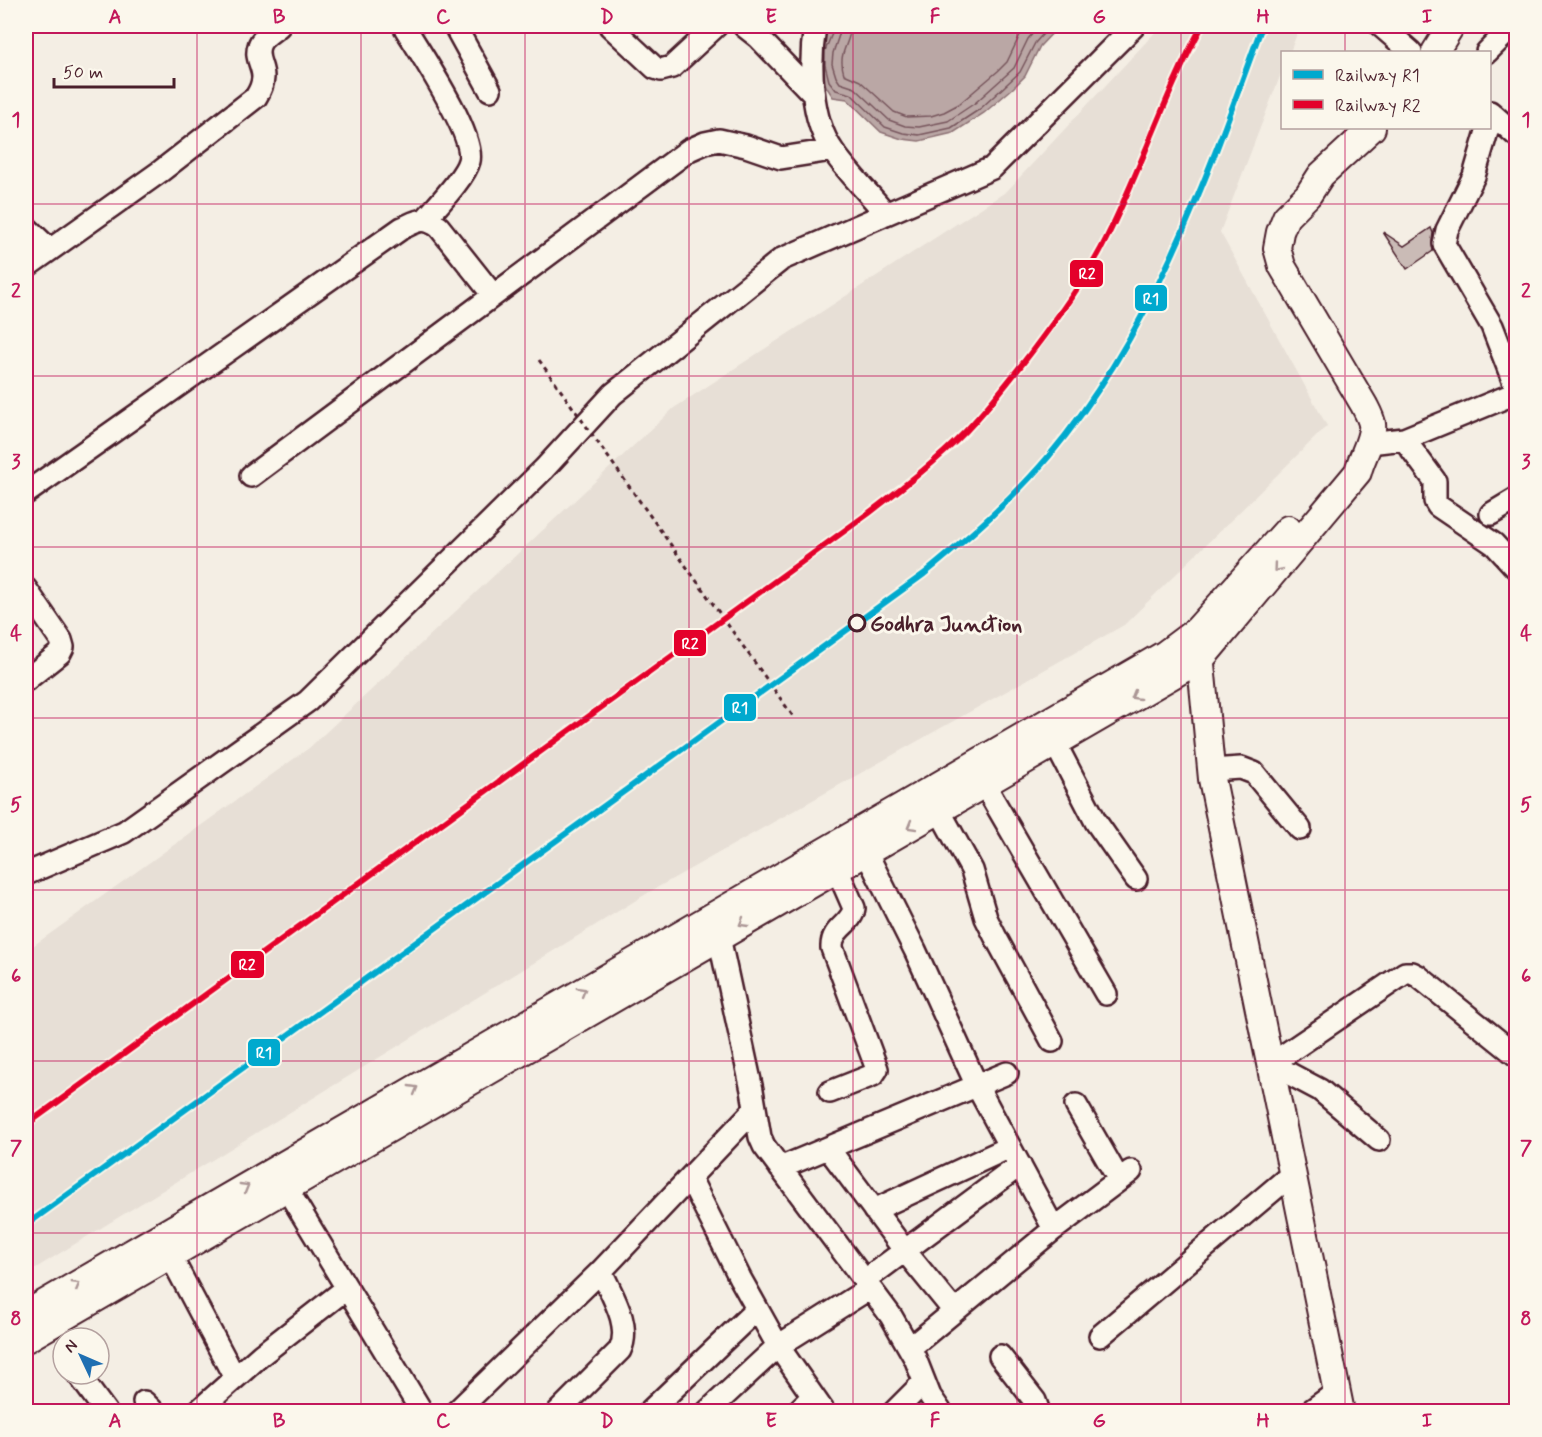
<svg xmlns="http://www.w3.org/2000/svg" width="1542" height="1437" font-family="Mynerve,sans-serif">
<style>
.built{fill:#e7dfd6}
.water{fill:#baa7a5;stroke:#8d7174;stroke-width:1.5}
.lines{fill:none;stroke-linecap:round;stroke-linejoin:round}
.shore{stroke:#77555c;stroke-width:1.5}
.building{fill:#cabbb6;stroke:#4a1f2b;stroke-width:1.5}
.minor-casing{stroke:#4a1f2b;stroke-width:26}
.major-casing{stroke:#4a1f2b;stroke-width:30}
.minor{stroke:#fbf7ec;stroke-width:21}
.major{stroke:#fbf7ec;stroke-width:26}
.rail{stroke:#4a1f2b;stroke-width:4.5;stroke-dasharray:9 4.5;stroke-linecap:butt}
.path-bridge{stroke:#4a1f2b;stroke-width:3;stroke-dasharray:4.5 4.5;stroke-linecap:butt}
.rail-1-casing{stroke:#fbf7ec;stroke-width:10}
.rail-2-casing{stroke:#fbf7ec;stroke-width:10}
.rail-1{stroke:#00a9ce;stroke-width:6}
.rail-2{stroke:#e4002b;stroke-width:6}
.oneway{stroke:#ab9695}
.grid{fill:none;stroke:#c2185b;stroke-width:1.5;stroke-opacity:0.55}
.stop-dot{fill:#fbf7ec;stroke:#4a1f2b;stroke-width:3}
.labels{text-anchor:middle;stroke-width:6;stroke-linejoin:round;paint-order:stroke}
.stop-label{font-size:22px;font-weight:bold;fill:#4a1f2b;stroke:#fbf7ec;text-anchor:start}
.line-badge{stroke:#fbf7ec;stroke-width:2}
.badge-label{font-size:16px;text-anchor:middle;font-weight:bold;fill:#fff}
.neatline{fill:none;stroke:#c2185b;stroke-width:2}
.grid-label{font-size:20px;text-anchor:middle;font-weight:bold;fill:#c2185b}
</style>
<rect width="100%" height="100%" fill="#f4eee4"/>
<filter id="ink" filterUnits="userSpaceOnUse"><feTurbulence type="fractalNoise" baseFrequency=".0167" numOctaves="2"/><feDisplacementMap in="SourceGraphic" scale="12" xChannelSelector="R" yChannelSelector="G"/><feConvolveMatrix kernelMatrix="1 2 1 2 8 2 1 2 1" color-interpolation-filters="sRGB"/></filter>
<g filter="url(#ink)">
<path class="built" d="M1161 26H1300L1290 52H1282V71L1220 232 1327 426 1124 625 651 891 26 1274V951L309 748 674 408 1007 191Z"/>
<path class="water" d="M830 26H1059L1040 46 1025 76 1013 88 984 113 953 133 919 141 902 139 881 132 847 99 833 97C814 71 816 53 830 26Z"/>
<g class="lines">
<path class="shore" d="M835 26 825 51V65L829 81 836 90 851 94 885 127 903 133 919 135 951 128 980 109 1020 72 1035 43 1050 26
M842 26 833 53 832 64 836 77 840 83 855 88 889 120 905 126 919 127 948 121 975 103 1014 68 1028 39 1039 26
M851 26C850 45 837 52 844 74L860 81 894 112 907 117 931 116 944 112 959 104 998 71 1007 62 1020 35 1027 26"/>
</g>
<path class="building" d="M1431 228 1433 233 1432 242 1433 251 1407 269 1383 232 1404 246Z"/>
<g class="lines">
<g class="minor-casing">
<path id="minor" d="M404 26C419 51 476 136 469 161 465 177 436 207 425 220
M457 26V30L490 90
M610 26 655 68 661 70 672 67 716 26
M744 26 758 37 812 93
M815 26C809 63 810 119 833 151 848 173 869 193 886 214
M1381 26 1411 52
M1487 52 1513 26
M1490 112 1516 135
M1488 128 1474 176 1447 230 1444 244 1492 326 1516 388
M26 227 50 250
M26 267 161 171 256 97C273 70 253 64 259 46 261 38 273 31 279 26
M1404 439 1435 481V501L1438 506 1494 544 1516 568
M1369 443 1404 439 1516 393
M251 476 689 150 705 143 719 140 746 146 781 158 832 150
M26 493 402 228C418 221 423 216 439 227L493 295
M1491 514 1516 499
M26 589 61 640 63 647 60 653 26 680
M1055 743 1096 822 1136 879
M1211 770 1241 768 1254 773 1300 829
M984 784 1106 994
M939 810 972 870 986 918 995 936 1052 1041
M866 852 915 950 977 1086 1054 1229
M26 874 124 832 308 701 544 469 613 394 782 259 992 168 1134 26
M711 925 719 937 752 1090 760 1137 764 1146 891 1316 915 1358 930 1396 941 1412
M830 1092 873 1075 877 1069 832 948C831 927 852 925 854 908L837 869
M1076 1105 1119 1180
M1379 1140 1320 1090 1271 1064 1405 973H1412L1418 976 1516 1055
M828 1148 905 1251 954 1311
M780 1168 1007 1073
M279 1176 422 1412
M690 1178 740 1278 778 1346 824 1412
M874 1210 1010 1147
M170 1255 235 1378
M864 1281 1020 1165
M1100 1336 1292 1174
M910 1348 1054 1229 1131 1171
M1000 1356 1035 1401 1039 1412
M78 1374 106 1412
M144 1402 154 1412
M197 1412 261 1355 347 1288
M456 1412 601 1271 755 1109
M558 1412 620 1350C632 1325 611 1294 601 1271
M649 1412 757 1309
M707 1412 778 1346 870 1288
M797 1412 813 1396
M894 1412 924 1382
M1309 1412 1337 1392"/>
</g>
<g class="major-casing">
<path id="major" d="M1435 52 1451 26
M1199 643 1212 779 1341 1412
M26 1314 1165 654 1197 630 1288 529
M26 1339 1202 658 1358 472C1361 458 1374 438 1372 424 1371 418 1367 411 1364 405L1282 266 1277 248 1280 232 1286 217 1308 195 1321 175 1372 128"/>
</g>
<use href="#minor" class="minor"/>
<use href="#major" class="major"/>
<path class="rail" d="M26 1125 869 513C903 487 937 461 966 431 989 407 1010 380 1030 354 1056 320 1081 286 1101 249 1139 176 1163 98 1202 26"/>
<path class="path-bridge" d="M539 360 795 719"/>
<g class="rail-1-casing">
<path id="rail-1" d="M26 1225 924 574C968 538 1012 500 1049 456 1153 332 1208 175 1262 26"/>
</g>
<g class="rail-2-casing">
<path id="rail-2" d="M26 1125 869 513C903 487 937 461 966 431 989 407 1010 380 1030 354 1056 320 1081 286 1101 249 1139 176 1163 98 1202 26"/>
</g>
<use href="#rail-1" class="rail-1"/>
<use href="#rail-2" class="rail-2"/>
</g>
<defs><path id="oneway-chevron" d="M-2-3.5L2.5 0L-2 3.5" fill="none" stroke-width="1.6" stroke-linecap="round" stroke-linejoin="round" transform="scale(1.5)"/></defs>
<g class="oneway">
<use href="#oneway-chevron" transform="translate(1277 568) rotate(130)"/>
<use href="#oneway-chevron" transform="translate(1135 696) rotate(150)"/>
<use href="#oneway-chevron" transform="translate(911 826) rotate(150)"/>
<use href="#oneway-chevron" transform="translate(743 923) rotate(150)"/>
<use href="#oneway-chevron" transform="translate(582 991) rotate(-30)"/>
<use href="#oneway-chevron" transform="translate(414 1089) rotate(-30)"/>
<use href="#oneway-chevron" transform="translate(245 1187) rotate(-30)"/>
<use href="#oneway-chevron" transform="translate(76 1285) rotate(-30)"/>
</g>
</g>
<path class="grid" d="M197 26V1412M361 26V1412M525 26V1412M689 26V1412M853 26V1412M1017 26V1412M1181 26V1412M1345 26V52M1345 128V1412M26 204H1516M26 376H1516M26 547H1516M26 718H1516M26 890H1516M26 1061H1516M26 1233H1516"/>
<circle class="stop-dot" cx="857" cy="623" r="8"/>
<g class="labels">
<g class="stop-label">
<text x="870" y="631">Godhra Junction</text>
</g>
</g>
<g class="line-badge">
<rect x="1069" y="259" width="35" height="29" rx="6" fill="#e4002b"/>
<rect x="1134" y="284" width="34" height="28" rx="6" fill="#00a9ce"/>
<rect x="673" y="629" width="34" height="28" rx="6" fill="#e4002b"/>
<rect x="723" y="693" width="34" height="29" rx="6" fill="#00a9ce"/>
<rect x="230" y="950" width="35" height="29" rx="6" fill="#e4002b"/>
<rect x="247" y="1038" width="34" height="29" rx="6" fill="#00a9ce"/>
</g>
<g class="badge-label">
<text x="1087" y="279">R2</text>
<text x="1151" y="304">R1</text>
<text x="690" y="649">R2</text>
<text x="740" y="713">R1</text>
<text x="247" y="970">R2</text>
<text x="264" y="1058">R1</text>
</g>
<rect width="1542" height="1437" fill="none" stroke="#fbf7ec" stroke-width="66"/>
<rect x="1281" y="51" width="210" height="78" fill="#fbf7ec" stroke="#b4a19f" stroke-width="1.5"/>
<rect x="1293" y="70" width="30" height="9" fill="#00a9ce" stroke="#b4a19f" stroke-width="1.5"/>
<text x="1335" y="81" font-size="18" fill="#4a1f2b">Railway R1</text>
<rect x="1293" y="100" width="30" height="9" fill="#e4002b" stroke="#b4a19f" stroke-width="1.5"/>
<text x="1335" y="111" font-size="18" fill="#4a1f2b">Railway R2</text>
<g transform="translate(81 1356) rotate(314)"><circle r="28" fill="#fbf7ec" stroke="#b4a19f" stroke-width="1.5"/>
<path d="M0-4.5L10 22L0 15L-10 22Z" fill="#1f6fb2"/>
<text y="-9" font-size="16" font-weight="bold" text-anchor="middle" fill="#4a1f2b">N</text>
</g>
<path d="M54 78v9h120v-9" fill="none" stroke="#4a1f2b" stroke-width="3"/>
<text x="63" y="78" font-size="18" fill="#4a1f2b" stroke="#fbf7ec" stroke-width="4.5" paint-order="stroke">50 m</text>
<rect x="33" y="33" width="1476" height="1371" class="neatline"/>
<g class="grid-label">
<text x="115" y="23">A</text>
<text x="279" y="23">B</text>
<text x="443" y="23">C</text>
<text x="607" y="23">D</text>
<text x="771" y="23">E</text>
<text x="935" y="23">F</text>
<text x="1099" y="23">G</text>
<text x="1263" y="23">H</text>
<text x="1427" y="23">I</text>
<text x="16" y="126">1</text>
<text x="1526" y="126">1</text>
<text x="16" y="297">2</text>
<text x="1526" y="297">2</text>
<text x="16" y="468">3</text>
<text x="1526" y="468">3</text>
<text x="16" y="640">4</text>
<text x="1526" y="640">4</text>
<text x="16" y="811">5</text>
<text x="1526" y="811">5</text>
<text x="16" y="982">6</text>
<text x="1526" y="982">6</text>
<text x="16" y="1154">7</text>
<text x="1526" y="1154">7</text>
<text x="16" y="1325">8</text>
<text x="1526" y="1325">8</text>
<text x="115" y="1427">A</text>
<text x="279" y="1427">B</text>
<text x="443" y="1427">C</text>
<text x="607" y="1427">D</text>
<text x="771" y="1427">E</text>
<text x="935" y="1427">F</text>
<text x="1099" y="1427">G</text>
<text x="1263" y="1427">H</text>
<text x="1427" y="1427">I</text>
</g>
</svg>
